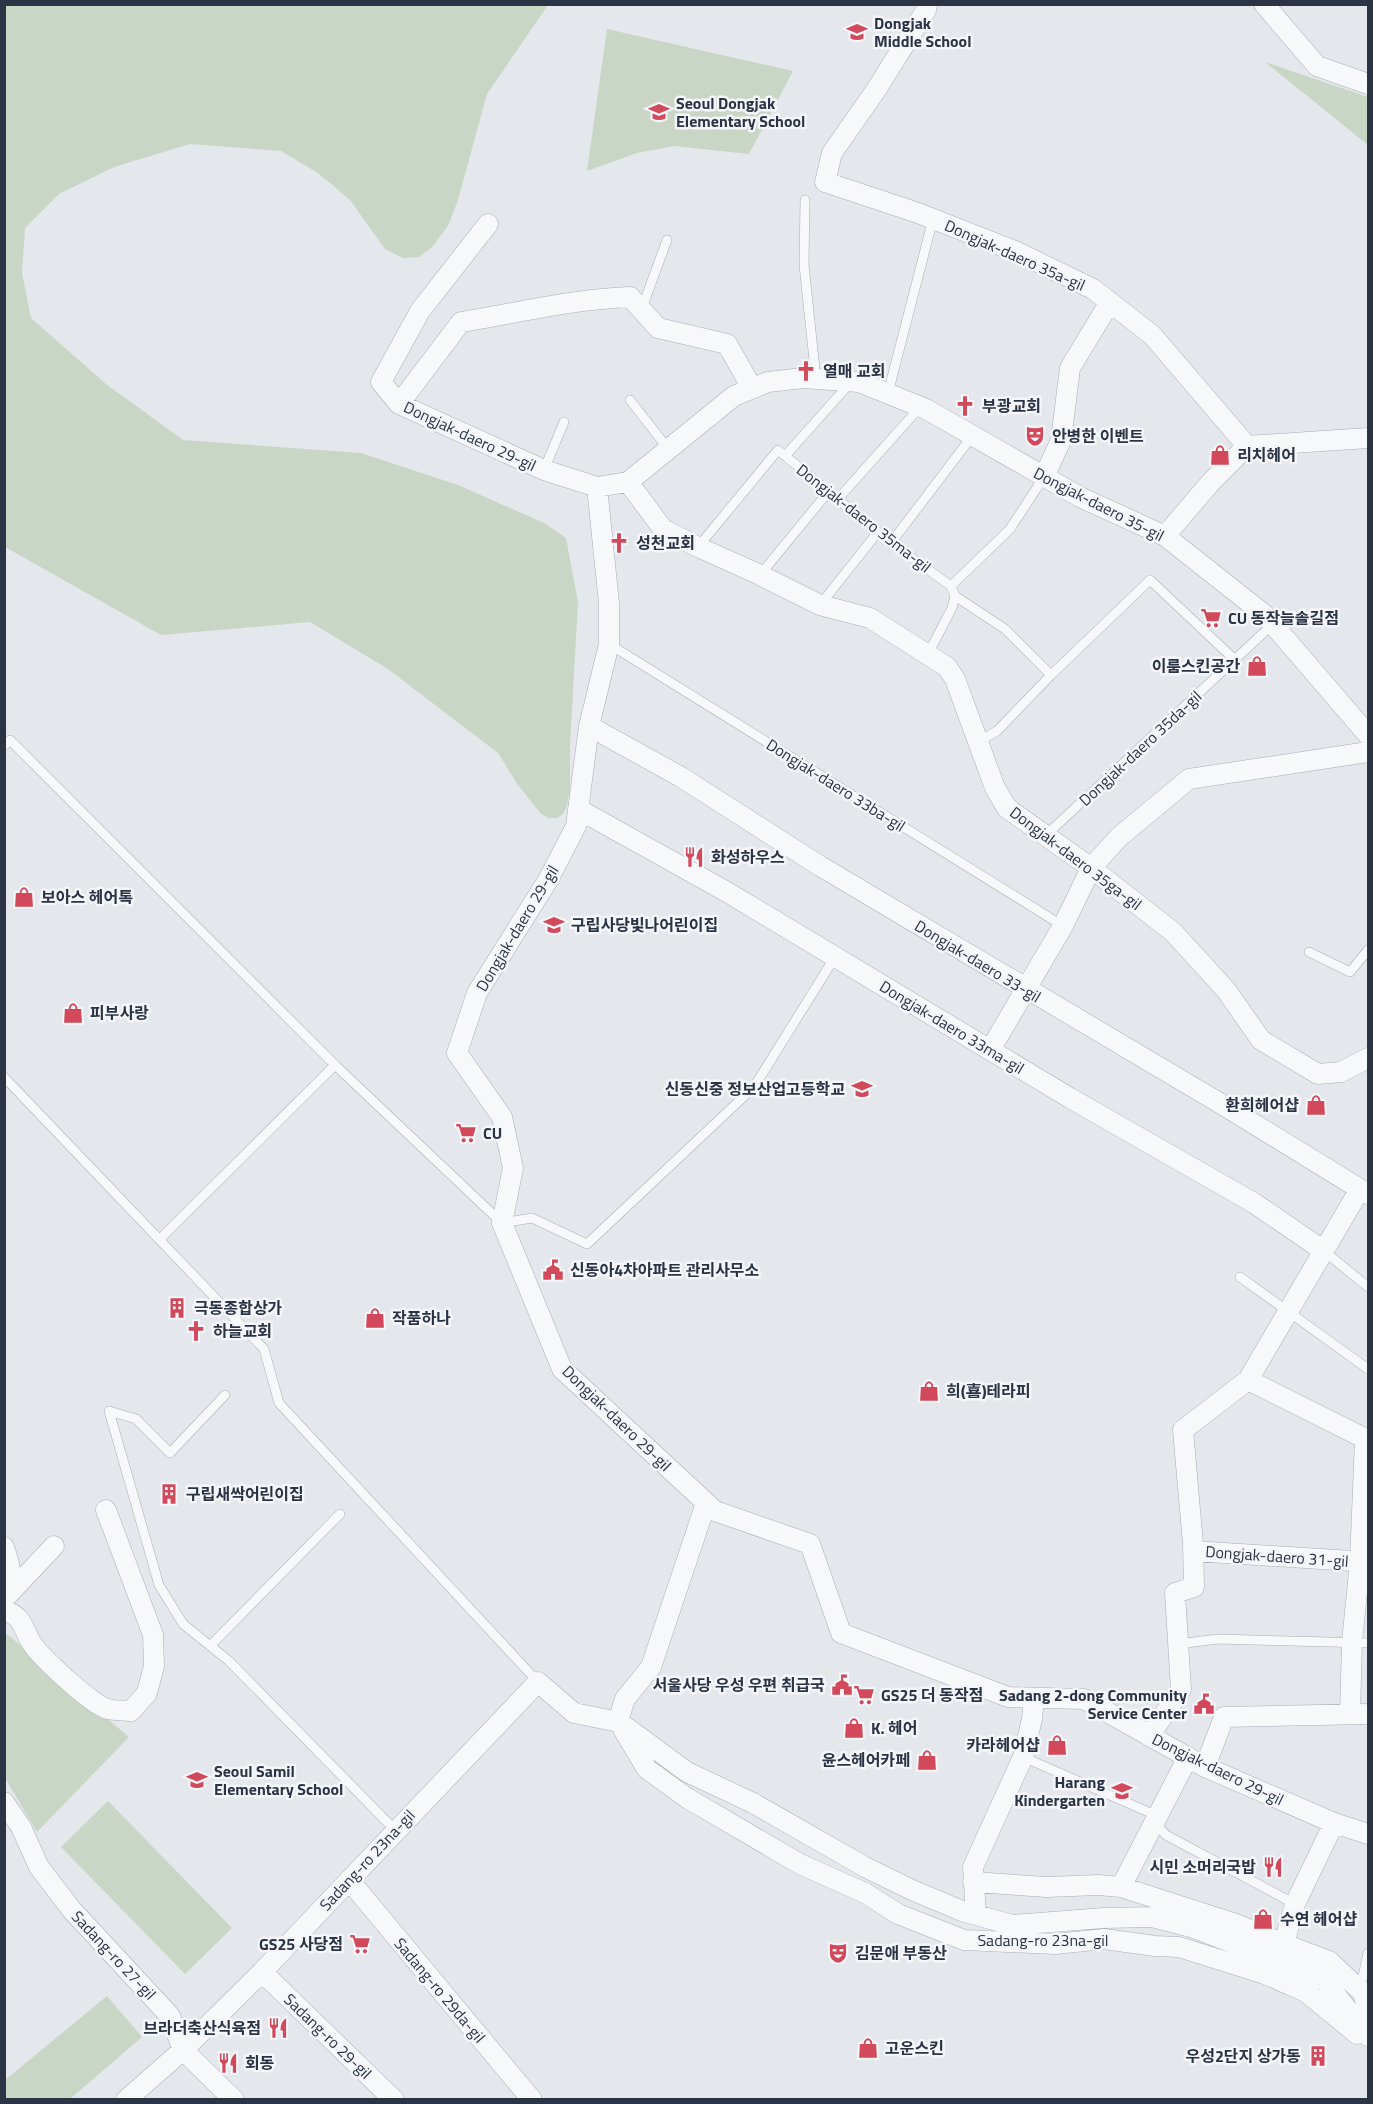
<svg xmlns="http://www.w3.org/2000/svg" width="1373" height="2104" font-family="'Titillium Web','Noto Sans KR',sans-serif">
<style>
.green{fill:#c9d6c5}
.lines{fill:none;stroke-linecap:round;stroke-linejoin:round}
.lane-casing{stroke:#a9aeb7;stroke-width:10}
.street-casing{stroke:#a9aeb7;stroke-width:21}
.lane{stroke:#f7f8fa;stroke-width:9}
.street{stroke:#f7f8fa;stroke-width:20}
.labels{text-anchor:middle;stroke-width:5;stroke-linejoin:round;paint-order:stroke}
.poi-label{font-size:16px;font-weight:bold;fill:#2b3445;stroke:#f4f6f9;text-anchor:start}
.street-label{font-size:16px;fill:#2b3445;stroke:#f4f6f9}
</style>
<rect width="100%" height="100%" fill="#e4e7ec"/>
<path class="green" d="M5 4 548 5 487 94 458 200 448 226 432 247 419 257 403 258 385 249 350 200 318 173 281 151 190 144 114 167 59 194 25 228 22 273 31 318 106 384 183 440 361 453 458 485 544 523 566 538 578 602 570 746V788L567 806 563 814 557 818H549L541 814 518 785 498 753 388 669 310 622 161 635 5 547Z
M607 29 793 71 749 154 674 146 637 153 587 171Z
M1265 62 1368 97V145Z
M7 1634 129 1737 37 1832 5 1778 4 1636Z
M108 1801 232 1928 185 1974 61 1847Z
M107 1996 142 2037 70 2099H5V2080Z"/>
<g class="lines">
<g class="lane-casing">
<path id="lane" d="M805 200 804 265 816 379
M642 308 667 240
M888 393 933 219
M630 400 669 450
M785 456 851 382
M544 470 564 422
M838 499 920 407
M891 543 973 435
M698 547 778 450 891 543 951 586
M760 575 829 491
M955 596 1005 629 1051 675
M820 605 878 532
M609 644 1063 926
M928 654 952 608 955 596 951 586 1010 529 1044 477
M979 741 997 731 1051 675 1150 580 1235 660
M4 746 10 740 335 1065 502 1223 532 1218 587 1244 754 1087 835 957
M1045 836 1273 624
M1309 952 1350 972 1368 950
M4 1077 264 1349 279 1403 538 1682
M160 1239 335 1065
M1324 1251 1368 1287
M1240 1277 1368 1369
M109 1411 159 1585 183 1624 229 1661 395 1830
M109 1411 136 1419 170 1453 225 1395
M1178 1644 1218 1639 1368 1643
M210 1646 340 1514
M1023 1757 1153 1814 1155 1823 1166 1835 1295 1904
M1363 1990 1361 1985 1368 1953"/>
</g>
<g class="street-casing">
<path id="street" d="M927 4 926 10 876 90 832 153 825 182 918 213 1015 251 1093 289 1152 335 1247 446
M1264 4 1317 66 1368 84
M488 224 420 311 381 382 399 404 544 470 597 487 609 603V644L589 726 576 826 548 880 477 993 457 1053 502 1117 513 1168 502 1223 562 1369 715 1511 810 1544 841 1633 1008 1697 1084 1699 1205 1767 1334 1823 1368 1834
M399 404 461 322C517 313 574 299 630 297L658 328 727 344 752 388
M1247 446 1368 438
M1044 477 1061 440 1070 368 1110 302
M628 482 663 529 698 547 760 575 820 605 870 618 947 667 955 679 995 788 1007 808 1091 868 1173 932 1226 990 1261 1040 1318 1074 1341 1072 1368 1058
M597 487 628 482 734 396 768 382 803 378 859 382 926 409 1080 497 1165 536 1265 615 1368 735
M1165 536 1211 482 1247 446
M589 726 681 777 820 866 1223 1105 1368 1194
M578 809 727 892 1070 1098 1254 1203 1324 1251
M990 1050 1063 926 1091 868 1119 837 1189 779 1368 752
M1248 1380 1368 1440
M4 1547C10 1564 14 1576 4 1592
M1193 1551 1368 1562
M4 1599 54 1546
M4 1611C24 1615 23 1631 33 1645 43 1659 92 1705 108 1709 115 1711 124 1710 131 1711L147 1693 154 1666 153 1635 106 1510
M1350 1714 1352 1642 1360 1562 1365 1439
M618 1721 625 1699 651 1667 706 1503
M623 1729 647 1769 687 1798 800 1864 865 1893 898 1914 964 1940 1055 1944 1104 1939 1155 1946 1179 1947 1265 1974 1306 1992 1357 2034
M1149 1736 1181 1690 1175 1593 1194 1587 1193 1544 1183 1430 1248 1380 1360 1189
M1205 1767 1224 1717 1368 1714
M4 1802 21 1827 39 1867 71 1909 170 2016 183 2050 234 2100
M1334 1823 1295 1904 1284 1944 1329 1961 1363 1993 1368 2011
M349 1880 532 2100
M973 1882 1047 1887 1098 1885 1121 1887 1188 1757
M1121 1887 1236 1924 1284 1944
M976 1915 973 1867 1023 1757 1032 1719 1034 1698
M262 1972 394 2100
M126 2100 183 2050 262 1972 538 1682 574 1713 619 1722 687 1772 753 1803 865 1867 912 1890 962 1911 1012 1925 1104 1918 1152 1917 1191 1927 1280 1961 1325 1981 1368 2036"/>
</g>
<use href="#lane" class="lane"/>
<use href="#street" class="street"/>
</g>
<defs>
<g id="school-bare" transform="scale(1.62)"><path d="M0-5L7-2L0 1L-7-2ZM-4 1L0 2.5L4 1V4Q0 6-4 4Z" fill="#d1495b" stroke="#f4f6f9" stroke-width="2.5" paint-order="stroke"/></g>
<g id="church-bare" transform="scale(1.62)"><path d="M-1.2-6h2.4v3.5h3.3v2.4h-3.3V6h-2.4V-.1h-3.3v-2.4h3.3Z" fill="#d1495b" stroke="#f4f6f9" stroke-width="2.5" paint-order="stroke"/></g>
<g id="theatre-bare" transform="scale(1.62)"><path d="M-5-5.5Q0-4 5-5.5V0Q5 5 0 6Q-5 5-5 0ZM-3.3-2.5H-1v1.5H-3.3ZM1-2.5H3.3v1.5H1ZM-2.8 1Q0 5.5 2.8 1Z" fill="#d1495b" stroke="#f4f6f9" stroke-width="2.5" paint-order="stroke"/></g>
<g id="shop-bare" transform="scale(1.62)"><path d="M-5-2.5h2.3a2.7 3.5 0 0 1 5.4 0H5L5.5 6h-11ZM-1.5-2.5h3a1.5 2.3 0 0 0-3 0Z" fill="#d1495b" stroke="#f4f6f9" stroke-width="2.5" paint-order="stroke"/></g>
<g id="supermarket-bare" transform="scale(1.62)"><path d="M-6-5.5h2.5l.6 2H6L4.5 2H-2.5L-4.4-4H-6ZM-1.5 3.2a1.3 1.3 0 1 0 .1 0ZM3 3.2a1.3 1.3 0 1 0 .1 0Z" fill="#d1495b" stroke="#f4f6f9" stroke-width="2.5" paint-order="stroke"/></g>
<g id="restaurant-bare" transform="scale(1.62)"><path d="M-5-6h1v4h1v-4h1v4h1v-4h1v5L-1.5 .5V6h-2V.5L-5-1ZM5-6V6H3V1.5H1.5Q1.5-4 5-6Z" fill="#d1495b" stroke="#f4f6f9" stroke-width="2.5" paint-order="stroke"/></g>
<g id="civic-bare" transform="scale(1.62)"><path d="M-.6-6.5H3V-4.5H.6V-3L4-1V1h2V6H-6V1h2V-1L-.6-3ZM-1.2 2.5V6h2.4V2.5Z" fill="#d1495b" stroke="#f4f6f9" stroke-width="2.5" paint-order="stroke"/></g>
<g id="building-bare" transform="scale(1.62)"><path d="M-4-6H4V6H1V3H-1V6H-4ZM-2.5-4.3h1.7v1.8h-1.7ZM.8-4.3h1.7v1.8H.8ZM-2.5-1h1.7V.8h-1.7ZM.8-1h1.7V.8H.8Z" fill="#d1495b" stroke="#f4f6f9" stroke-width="2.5" paint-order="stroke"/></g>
</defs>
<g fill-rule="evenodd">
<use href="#school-bare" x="857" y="32"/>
<use href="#school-bare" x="659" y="112"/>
<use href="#church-bare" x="806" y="371"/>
<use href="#church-bare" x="965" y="406"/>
<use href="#theatre-bare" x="1035" y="436"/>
<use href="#shop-bare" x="1220" y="455"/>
<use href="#church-bare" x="619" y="543"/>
<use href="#supermarket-bare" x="1211" y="618"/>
<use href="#shop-bare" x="1257" y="666"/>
<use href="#restaurant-bare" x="694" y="857"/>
<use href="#shop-bare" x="24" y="897"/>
<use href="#school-bare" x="554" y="925"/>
<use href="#shop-bare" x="73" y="1013"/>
<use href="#school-bare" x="862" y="1089"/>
<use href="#shop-bare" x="1316" y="1105"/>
<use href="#supermarket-bare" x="466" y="1133"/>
<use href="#civic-bare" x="553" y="1270"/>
<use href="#building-bare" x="177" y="1308"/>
<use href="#shop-bare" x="375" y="1318"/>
<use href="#church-bare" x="196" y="1331"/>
<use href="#shop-bare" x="929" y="1391"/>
<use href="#building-bare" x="169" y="1494"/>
<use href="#civic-bare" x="842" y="1685"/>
<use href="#supermarket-bare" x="864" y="1695"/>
<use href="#civic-bare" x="1204" y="1704"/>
<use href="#shop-bare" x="854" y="1728"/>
<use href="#shop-bare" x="1057" y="1745"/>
<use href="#shop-bare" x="927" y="1760"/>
<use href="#school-bare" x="197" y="1780"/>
<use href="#school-bare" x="1122" y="1791"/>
<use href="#restaurant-bare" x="1273" y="1867"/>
<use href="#shop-bare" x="1263" y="1919"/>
<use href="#supermarket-bare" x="360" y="1944"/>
<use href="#theatre-bare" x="838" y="1953"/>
<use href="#restaurant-bare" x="278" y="2028"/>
<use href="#shop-bare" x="868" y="2048"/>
<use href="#building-bare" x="1318" y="2056"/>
<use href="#restaurant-bare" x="228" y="2063"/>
</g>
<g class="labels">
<g class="poi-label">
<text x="874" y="29">Dongjak<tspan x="874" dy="18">Middle School</tspan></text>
<text x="676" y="109">Seoul Dongjak<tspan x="676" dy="18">Elementary School</tspan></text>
<text x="823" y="377">열매 교회</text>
<text x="982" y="412">부광교회</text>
<text x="1052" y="442">안병한 이벤트</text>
<text x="1237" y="461">리치헤어</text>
<text x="636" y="549">성천교회</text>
<text x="1228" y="624">CU 동작늘솔길점</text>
<text x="1240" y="672" text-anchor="end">이룸스킨공간</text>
<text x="711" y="863">화성하우스</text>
<text x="41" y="903">보아스 헤어톡</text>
<text x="571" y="931">구립사당빛나어린이집</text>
<text x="90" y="1019">피부사랑</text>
<text x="845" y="1095" text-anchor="end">신동신중 정보산업고등학교</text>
<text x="1299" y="1111" text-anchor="end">환희헤어샵</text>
<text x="483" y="1139">CU</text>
<text x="570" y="1276">신동아4차아파트 관리사무소</text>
<text x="194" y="1314">극동종합상가</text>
<text x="392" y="1324">작품하나</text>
<text x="213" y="1337">하늘교회</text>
<text x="946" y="1397">희(喜)테라피</text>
<text x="186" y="1500">구립새싹어린이집</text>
<text x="825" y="1691" text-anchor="end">서울사당 우성 우편 취급국</text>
<text x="881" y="1701">GS25 더 동작점</text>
<text x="1187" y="1701" text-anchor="end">Sadang 2-dong Community<tspan x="1187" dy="18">Service Center</tspan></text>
<text x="871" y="1734">K. 헤어</text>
<text x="1040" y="1751" text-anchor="end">카라헤어샵</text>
<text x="910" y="1766" text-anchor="end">윤스헤어카페</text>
<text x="214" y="1777">Seoul Samil<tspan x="214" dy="18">Elementary School</tspan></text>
<text x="1105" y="1788" text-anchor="end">Harang<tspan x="1105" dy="18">Kindergarten</tspan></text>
<text x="1256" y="1873" text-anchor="end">시민 소머리국밥</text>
<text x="1280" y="1925">수연 헤어샵</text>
<text x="343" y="1950" text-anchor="end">GS25 사당점</text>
<text x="855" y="1959">김문애 부동산</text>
<text x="261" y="2034" text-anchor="end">브라더축산식육점</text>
<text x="885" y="2054">고운스킨</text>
<text x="1301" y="2062" text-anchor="end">우성2단지 상가동</text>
<text x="245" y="2069">회동</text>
</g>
<g class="street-label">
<text transform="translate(1015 255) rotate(24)" y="6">Dongjak-daero 35a-gil</text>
<text transform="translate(470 436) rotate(25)" y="6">Dongjak-daero 29-gil</text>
<text transform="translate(1099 504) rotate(27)" y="6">Dongjak-daero 35-gil</text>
<text transform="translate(864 518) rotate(38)" y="6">Dongjak-daero 35ma-gil</text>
<text transform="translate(1140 748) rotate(-43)" y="6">Dongjak-daero 35da-gil</text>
<text transform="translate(836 785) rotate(32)" y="6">Dongjak-daero 33ba-gil</text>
<text transform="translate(1076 858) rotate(37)" y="6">Dongjak-daero 35ga-gil</text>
<text transform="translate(517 928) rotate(-59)" y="6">Dongjak-daero 29-gil</text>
<text transform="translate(978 961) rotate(31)" y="6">Dongjak-daero 33-gil</text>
<text transform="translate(952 1027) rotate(31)" y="6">Dongjak-daero 33ma-gil</text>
<text transform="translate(617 1418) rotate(44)" y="6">Dongjak-daero 29-gil</text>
<text transform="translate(1277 1556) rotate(4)" y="6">Dongjak-daero 31-gil</text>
<text transform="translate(1218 1769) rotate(26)" y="6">Dongjak-daero 29-gil</text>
<text transform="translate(367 1860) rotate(-47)" y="6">Sadang-ro 23na-gil</text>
<text x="1043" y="1946">Sadang-ro 23na-gil</text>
<text transform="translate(114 1955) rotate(47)" y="6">Sadang-ro 27-gil</text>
<text transform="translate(440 1990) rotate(50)" y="6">Sadang-ro 29da-gil</text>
<text transform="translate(328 2036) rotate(44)" y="6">Sadang-ro 29-gil</text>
</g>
</g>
<rect width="1373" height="2104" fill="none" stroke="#2b3445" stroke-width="12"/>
</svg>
